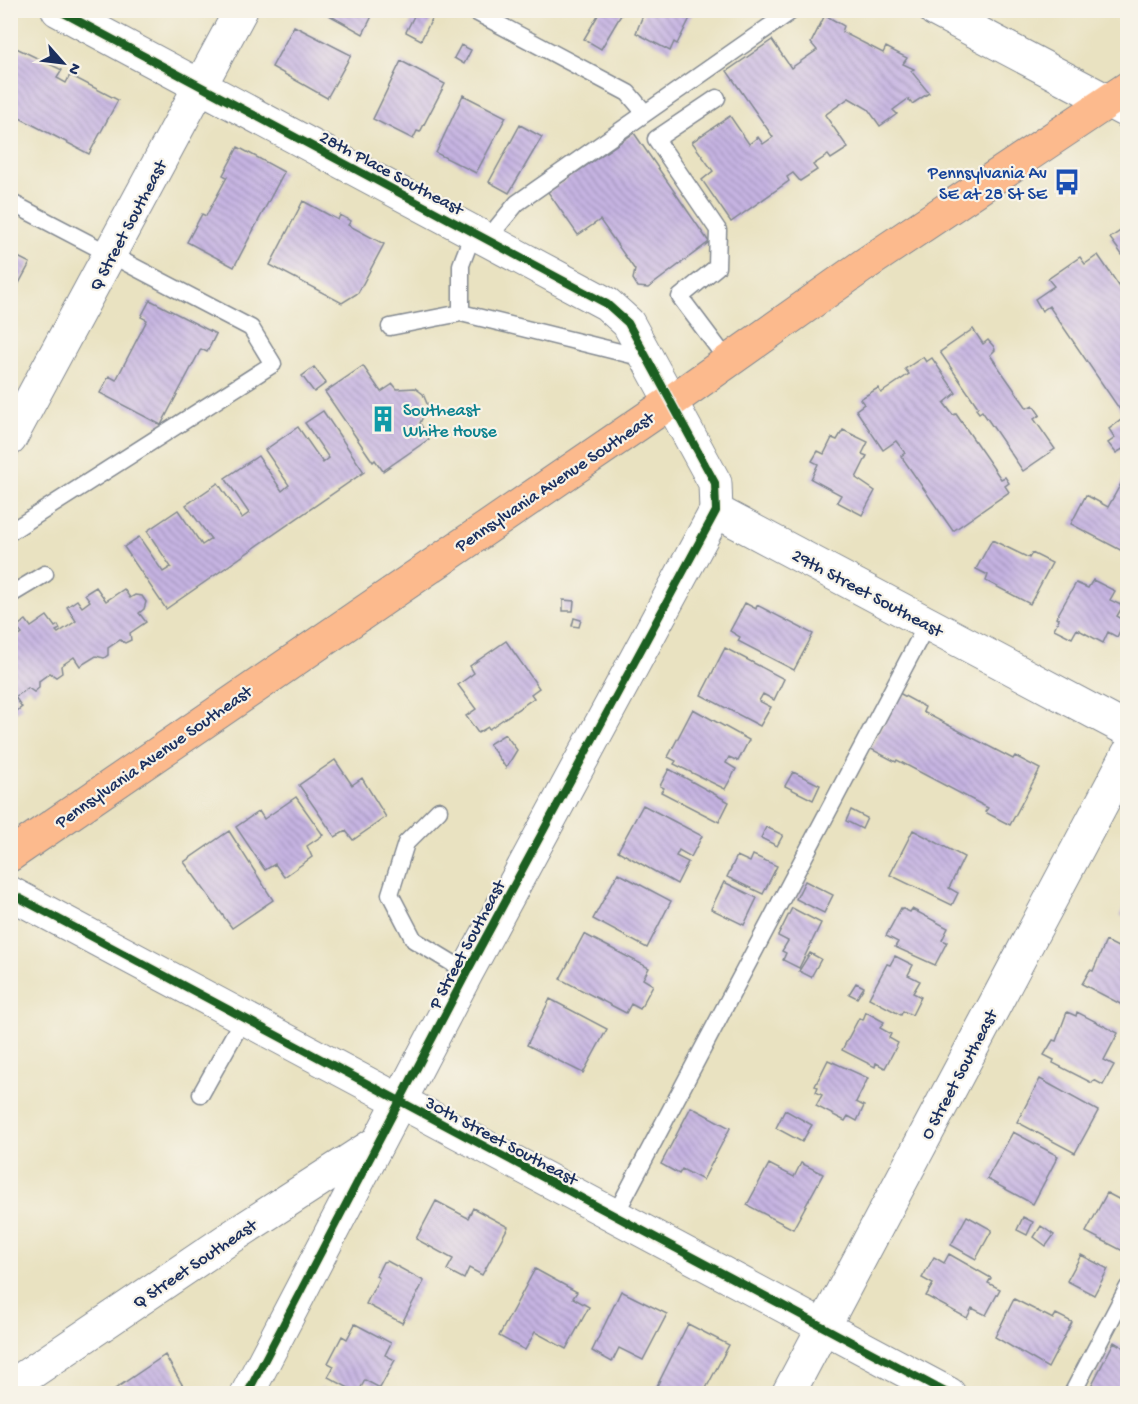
<svg xmlns="http://www.w3.org/2000/svg" width="1138" height="1404" font-family="'Gochi Hand',sans-serif">
<style>
.building{fill:url(#building-back-hatch)}
.lines{fill:none;stroke-linecap:round;stroke-linejoin:round}
.lane-casing{stroke:#828890;stroke-width:19}
.street-casing{stroke:#828890;stroke-width:35}
.highway-casing{stroke:#828890;stroke-width:35}
.lane{stroke:#fff;stroke-width:16}
.street{stroke:#fff;stroke-width:33}
.highway{stroke:#fcba8d;stroke-width:33}
.cycleway-casing{stroke:#f7f3e8;stroke-width:11}
.cycleway{stroke:#1b5e20;stroke-width:8}
.labels{text-anchor:middle;stroke-width:4.5;stroke-linejoin:round;paint-order:stroke}
.street-label{font-size:18px;fill:#1b2f5e;stroke:#f7f3e8}
.transit-label{font-size:18px;fill:#164399;stroke:#f7f3e8;text-anchor:end}
.culture-label{font-size:18px;fill:#0d838f;stroke:#f7f3e8;text-anchor:start}
</style>
<defs>
<pattern id="building-back-hatch" width="6" height="6" patternUnits="userSpaceOnUse" patternTransform="scale(1.5)"><rect width="6" height="6" fill="#c6b4e2"/><path d="M-1 5l2 2M0 0l6 6M5-1l2 2" fill="none" stroke="#a093ba"/></pattern>
</defs>
<rect width="100%" height="100%" fill="#f7f3e8"/>
<filter id="ink" filterUnits="userSpaceOnUse"><feTurbulence type="fractalNoise" baseFrequency=".0167" numOctaves="2"/><feDisplacementMap in="SourceGraphic" scale="12" xChannelSelector="R" yChannelSelector="G"/><feConvolveMatrix kernelMatrix="1 2 1 2 8 2 1 2 1" color-interpolation-filters="sRGB"/></filter>
<filter id="wash" filterUnits="userSpaceOnUse"><feTurbulence type="fractalNoise" baseFrequency=".008" numOctaves="4" result="noise"/><feDisplacementMap in="SourceGraphic" scale="24" xChannelSelector="R" yChannelSelector="G"/><feGaussianBlur stdDeviation="1.35" result="paint"/><feColorMatrix in="noise" values="0 0 0 0 0 0 0 0 0 0 0 0 0 0 0 0 0 1.4 0 .05"/><feComposite in="paint" operator="in"/></filter>
<g filter="url(#wash)">
<rect width="100%" height="100%" fill="#e9e2c1"/>
<g id="blocks">
<path class="building" d="M320 10H375L363 34Z
M417 10H426L434 15 421 40 406 32Z
M601 10H624L601 49 584 39Z
M645 10H694L677 44 674 42 670 51 636 33Z
M825 15 844 26 842 32 883 53 886 47 907 58 903 64 914 69 911 71 929 93 912 104 908 99 893 110 897 114 880 126 868 109 849 98 825 115 848 148 831 159 828 155 813 165 817 170 800 181 793 173 787 177 789 181 731 222 702 180 713 171 692 142 730 116 749 144 758 137 763 144 773 137 727 71 772 40 791 68 817 50 811 43Z
M294 26 351 55 327 98 272 67Z
M10 45 62 70 57 78 66 83 70 75 118 100 89 154 12 114Z
M461 45 471 50 464 64 454 58Z
M401 61 445 84 420 132 417 131 413 139 373 119Z
M463 95 506 117 476 173 436 153Z
M520 125 542 137 509 193 489 182Z
M634 133 709 242 648 288 638 287 633 279 635 270 600 220 578 235 548 192Z
M238 147 284 172 234 267 187 242 202 214 206 216 227 177 223 175Z
M303 201 338 220 340 215 351 221 348 225 384 244 358 293 342 303 270 265Z
M1128 226V263L1110 238Z
M10 253 30 263 10 300Z
M1098 255 1128 299V446L1116 453 1108 443 1115 438 1109 429 1125 417 1049 306 1042 311 1035 299 1054 286 1048 279 1080 257 1085 264Z
M150 300 216 334 207 352 201 349 161 425 100 393 109 376 116 380 147 320 141 317Z
M973 329 983 344 988 340 994 347 995 350 990 355 1027 408 1033 405 1040 415 1034 419 1055 449 1023 471 982 411 979 413 976 409 978 407 940 352Z
M923 357 926 362 932 358 956 393 944 403 953 415 956 414 1001 479 1005 477 1009 483 1005 486 1009 492 953 531 901 456 905 453 896 441 883 450 856 410 864 404 860 399 878 388 881 393 884 391 909 374 905 369Z
M363 366 381 392 393 384 397 389 415 388 423 394 428 406 420 423 429 439 383 471 375 460 373 462 325 392Z
M314 367 326 383 314 392 302 376Z
M323 411 364 472 166 609 124 547 139 537 163 572 171 567 147 531 178 510 202 545 211 539 186 505 218 483 242 518 249 513 225 478 258 456 282 491 289 485 265 450 298 427 323 463 329 458 305 423Z
M843 430 868 442 862 454 867 456 856 478 875 491 862 515 837 502 841 495 811 479 818 464 812 461 818 451 824 454 832 438 837 440Z
M1128 471V554L1071 524 1086 495 1108 507Z
M992 540 1029 558 1032 553 1052 563 1030 604 986 581 988 575 976 569Z
M1093 580 1115 591 1110 600 1123 606 1117 616 1125 621 1117 637 1108 632 1103 643 1077 629 1072 638 1054 629 1059 619 1056 618 1076 583 1088 588Z
M96 587 106 601 124 589 130 598 135 595 142 596 146 602 144 609 139 613 146 622 130 633 131 640 125 643 120 640 108 648V655L104 658 96 656 80 666 74 657 61 666 62 673 56 677 50 673 39 681V688L34 692 28 688 15 697 22 707 10 716V636L13 640 22 634 16 627 26 620 31 627 47 616 55 627 58 625 60 629 56 631 58 633 76 621 67 607 77 600 82 607 90 601 85 594Z
M563 600 574 601 573 611H563Z
M745 603 756 609 757 605 813 634 794 670 738 641 740 637 730 631Z
M574 618 581 620 579 627 572 626Z
M506 641 539 688 531 694 534 698 489 729 488 727 478 733 466 716 476 709 458 685 474 673 470 666Z
M725 648 784 679 774 700 763 694 759 701 771 707 760 726 701 695Z
M899 693 925 707 923 712 1013 759 1015 756 1040 769 1010 825 985 812 988 808 897 760 896 762 871 749Z
M693 709 749 740 738 761 729 757 726 763 736 769 725 789 674 764 676 761 668 757Z
M505 734 517 750 506 768 489 744Z
M335 760 352 785 362 778 386 817 353 840 346 831 335 837 299 785Z
M669 769 729 802 719 822 661 792 664 788 660 786Z
M793 772 820 785 813 800 785 786Z
M296 797 323 835 307 846 312 857 284 877 275 864 265 870 236 827 259 811 264 819Z
M643 805 702 836 691 857 679 850 676 856 688 862 677 884 618 851Z
M851 810 867 818 862 829 846 821Z
M766 827 783 835 777 846 761 838Z
M913 830 964 857 949 888 958 893 952 905 890 875Z
M229 831 273 900 232 928 184 862Z
M753 855 777 866 763 894 727 877 737 856 750 862Z
M618 873 671 901 647 948 593 919Z
M805 881 833 895 824 913 796 899Z
M724 882 757 898 744 925 711 909Z
M1128 899V919L1120 915Z
M792 908 821 923 799 968 783 960 786 953 782 951 788 941 778 936Z
M901 908 910 912 912 909 948 928 942 940 947 942 935 965 895 947 898 942 886 936Z
M584 934 649 968 643 979 653 985 640 1009 631 1004 626 1013 560 979Z
M1106 941 1128 952V1008L1082 984 1090 970 1093 971Z
M810 953 821 959 811 977 799 971Z
M895 956 913 965 908 975 920 981 913 993 921 997 912 1015 903 1011 901 1015 869 998 887 964 890 965Z
M856 983 864 987 857 998 849 994Z
M550 999 607 1029 583 1073 527 1045Z
M866 1012 884 1022 880 1028 891 1034 889 1038 898 1043 885 1068 876 1063 875 1067 842 1050 859 1018 863 1020Z
M1067 1012 1076 1016 1077 1012 1118 1033 1104 1060 1114 1065 1103 1085 1094 1080 1092 1083 1053 1063 1054 1060 1044 1055 1053 1040 1056 1041Z
M828 1060 868 1078 856 1102 864 1106 857 1121 848 1116 845 1121 816 1106 822 1095 816 1092 818 1087 815 1086Z
M1040 1079 1098 1111 1075 1153 1017 1122Z
M691 1107 730 1128 703 1180 682 1169 679 1174 661 1164Z
M785 1110 812 1125 802 1142 776 1128Z
M1013 1132 1058 1156 1033 1204 987 1179Z
M801 1163 823 1174 793 1229 747 1205 769 1164 794 1177Z
M1107 1193 1128 1204 1127 1253 1086 1232Z
M436 1201 468 1218 473 1208 508 1227 482 1275 469 1268 464 1279 447 1270 453 1259 416 1239Z
M967 1216 992 1230 976 1259 951 1245Z
M1023 1217 1033 1222 1027 1235 1017 1230Z
M1041 1226 1054 1235 1046 1246 1034 1237Z
M949 1254 991 1278 988 1283 1000 1289 986 1315 972 1308 967 1318 926 1296 933 1284 922 1278 934 1257 944 1263Z
M1081 1255 1108 1269 1094 1295 1067 1281Z
M387 1261 424 1281 402 1323 366 1304 379 1278 376 1276 383 1262Z
M535 1269 577 1292 573 1298 589 1307 566 1349 535 1332 525 1350 499 1336Z
M621 1291 667 1314 643 1360 619 1348 612 1362 592 1351Z
M1014 1299 1053 1319 1056 1314 1072 1322 1048 1368 995 1337Z
M355 1324 391 1343 385 1355 395 1360 380 1388 365 1380 358 1393 328 1377 334 1366 328 1363 342 1336 347 1339Z
M688 1324 729 1345 703 1394H653Z
M1128 1341V1394H1100L1090 1388 1114 1342 1124 1348Z
M165 1355 183 1386 173 1394H118L115 1389Z
M321 1387 334 1394H318Z"/>
</g>
</g>
<g filter="url(#ink)">
<use href="#blocks" fill-opacity="0" stroke="#828890" stroke-width="1.5"/>
<g class="lines">
<g class="lane-casing">
<path id="lane" d="M472 10 628 93 645 113
M717 98 656 139 718 230 717 267 680 297 728 361
M10 202 251 328 273 364 10 532
M489 241 498 226 517 203 793 10
M461 313V265L473 233
M390 327 461 313 648 359
M10 595 45 574
M439 810 406 843 390 894 414 940 467 972
M201 1094 243 1019
M614 1217 927 624
M1072 1394 1128 1287"/>
</g>
<g class="street-casing">
<path id="street" d="M58 10 607 304 628 323 715 483 716 511 467 972 247 1394
M935 10 1128 112
M10 439 241 10
M716 511 1128 730
M10 893 949 1394
M10 1387 233 1236 378 1142
M788 1394 1128 754"/>
</g>
<g class="highway-casing">
<path id="highway" d="M10 855 672 401 864 265 1128 88"/>
</g>
<use href="#lane" class="lane"/>
<use href="#street" class="street"/>
<use href="#highway" class="highway"/>
<g class="cycleway-casing">
<path id="cycleway" d="M58 10 607 304 628 323 715 483 716 511 467 972 247 1394
M10 893 949 1394"/>
</g>
<use href="#cycleway" class="cycleway"/>
</g>
</g>
<defs>
<g id="bus-bare" transform="scale(2.07)"><path d="M-5-6H5V4H4V6H2V4H-2V6H-4V4H-5ZM-3.5-4V0h7V-4ZM-3.5 1.2v1.5H-2V1.2ZM2 1.2v1.5H3.5V1.2Z" fill="#1a4fb4" stroke="#f7f3e8" stroke-width="2.5" paint-order="stroke"/></g>
<g id="building-bare" transform="scale(2.07)"><path d="M-4-6H4V6H1V3H-1V6H-4ZM-2.5-4.3h1.7v1.8h-1.7ZM.8-4.3h1.7v1.8H.8ZM-2.5-1h1.7V.8h-1.7ZM.8-1h1.7V.8H.8Z" fill="#0f9aa8" stroke="#f7f3e8" stroke-width="2.5" paint-order="stroke"/></g>
</defs>
<g fill-rule="evenodd">
<use href="#bus-bare" x="1067" y="182"/>
<use href="#building-bare" x="383" y="419"/>
</g>
<g class="labels">
<g class="street-label">
<text transform="translate(392 172) rotate(28)" y="6">28th Place Southeast</text>
<text transform="translate(127 225) rotate(-62)" y="6">Q Street Southeast</text>
<text transform="translate(554 481) rotate(-34)" y="6">Pennsylvania Avenue Southeast</text>
<text transform="translate(868 592) rotate(28)" y="6">29th Street Southeast</text>
<text transform="translate(153 756) rotate(-35)" y="6">Pennsylvania Avenue Southeast</text>
<text transform="translate(466 944) rotate(-62)" y="6">P Street Southeast</text>
<text transform="translate(958 1074) rotate(-62)" y="6">O Street Southeast</text>
<text transform="translate(502 1140) rotate(28)" y="6">30th Street Southeast</text>
<text transform="translate(194 1263) rotate(-34)" y="6">Q Street Southeast</text>
</g>
<g class="transit-label">
<text x="1047" y="178">Pennsylvania Av<tspan x="1047" dy="21">SE at 28 St SE</tspan></text>
</g>
<g class="culture-label">
<text x="403" y="415">Southeast<tspan x="403" dy="21">White House</tspan></text>
</g>
</g>
<rect width="1138" height="1404" fill="none" stroke="#f7f3e8" stroke-width="36"/>
<g transform="translate(63 63) rotate(118)" stroke="#f7f3e8" stroke-width="4.5" paint-order="stroke">
<path d="M0-4.5L10 22L0 15L-10 22Z" fill="#1b2f5e"/>
<text y="-9" font-size="16" font-weight="bold" text-anchor="middle" fill="#1b2f5e">N</text>
</g>
</svg>
